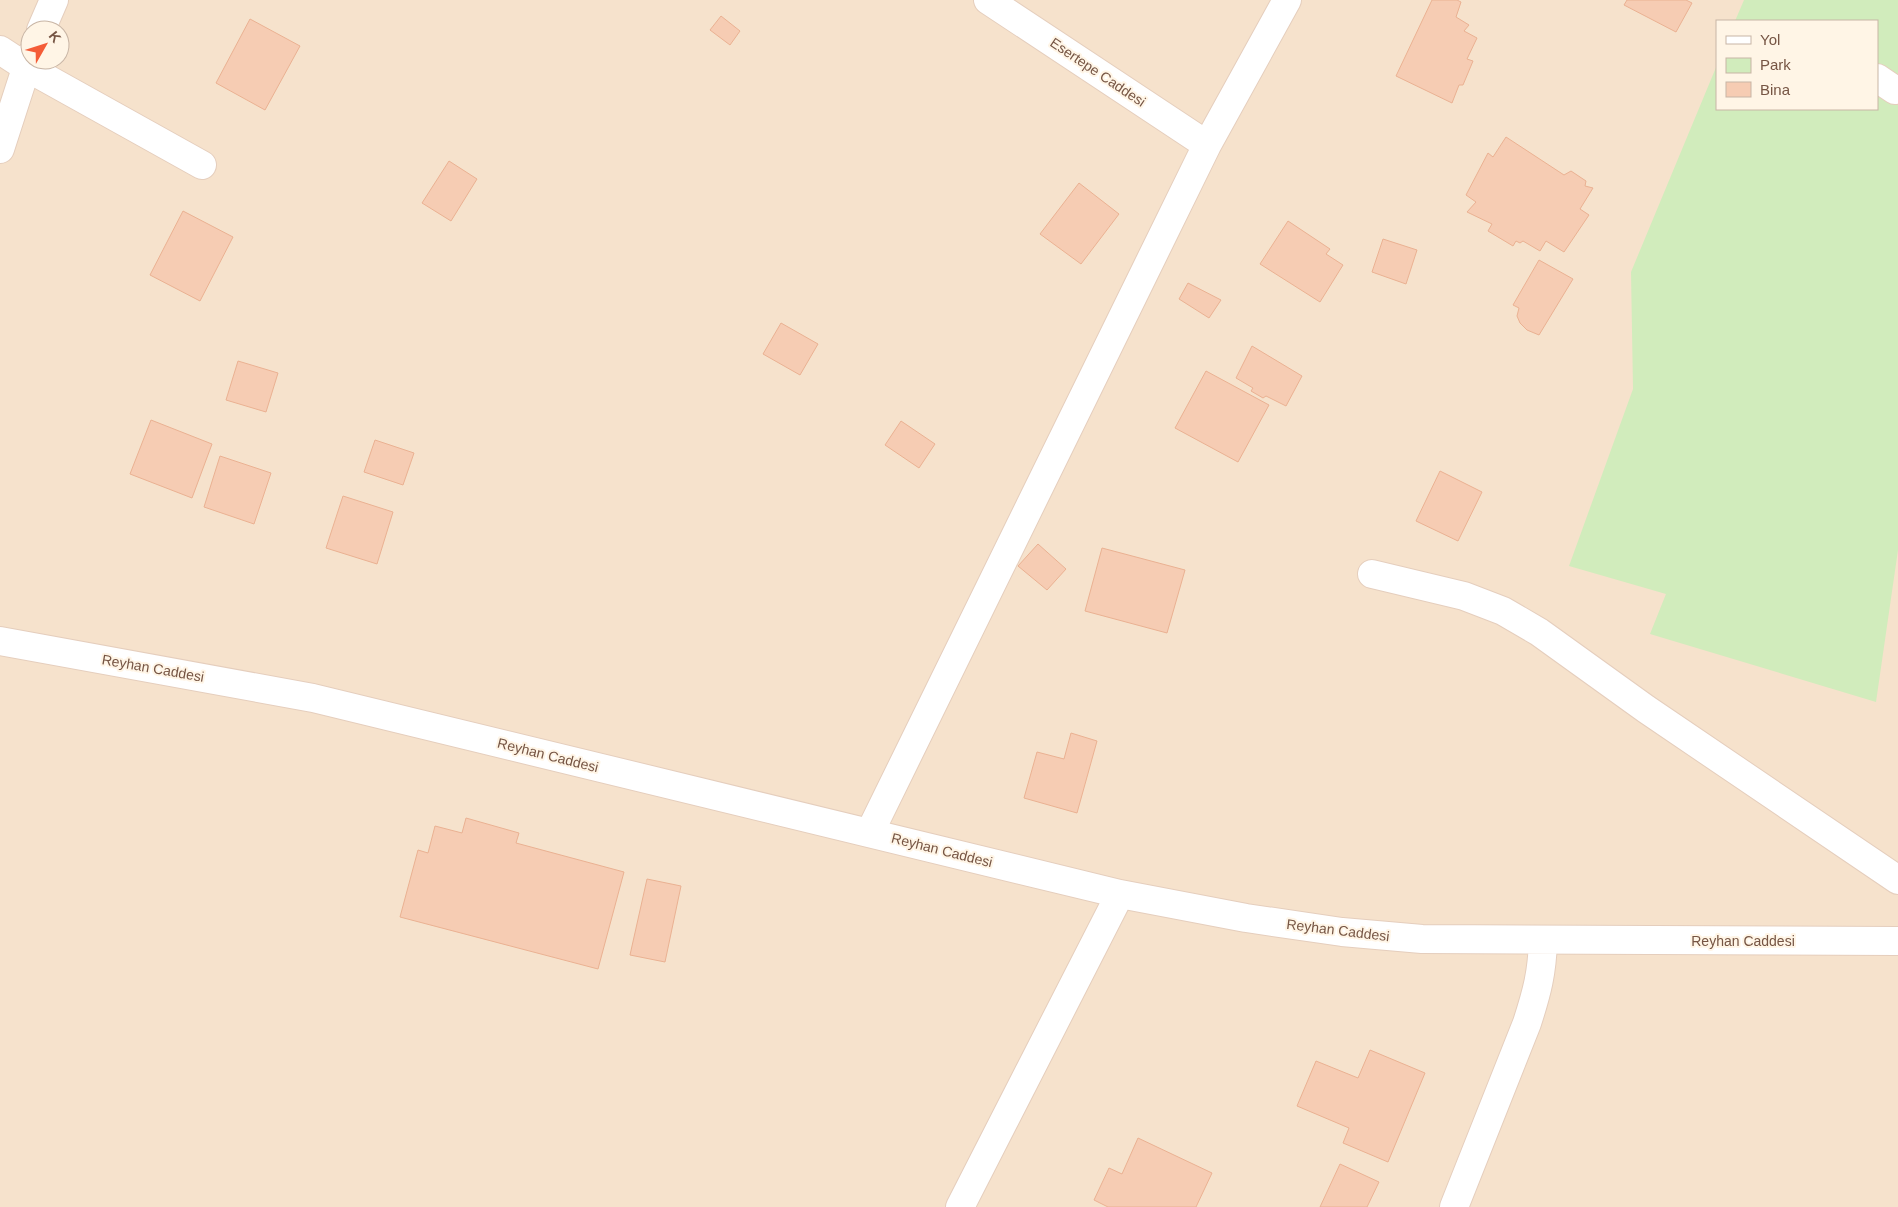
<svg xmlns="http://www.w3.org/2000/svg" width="1898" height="1207" font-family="Helvetica,sans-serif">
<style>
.residential{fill:#f6e2cc;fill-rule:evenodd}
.green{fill:#d1ecbc}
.building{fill:#f6ccb3;stroke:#eab192}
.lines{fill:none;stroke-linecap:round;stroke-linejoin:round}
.minor-casing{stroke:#e5cebd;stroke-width:30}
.minor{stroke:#fff;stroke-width:28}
.labels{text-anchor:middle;stroke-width:4;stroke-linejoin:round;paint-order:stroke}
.street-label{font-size:14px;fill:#765544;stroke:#fff5e6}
</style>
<rect width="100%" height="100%" fill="#fef1de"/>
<path class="residential" d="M0 0H1898V1207H0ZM1717 21H1877V109H1717ZM30 30H60V60H30Z"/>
<path class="green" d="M1744 0H1898V550L1876 702 1650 634 1666 594 1569 566 1633 389 1631 272 1717 65V109H1877V21H1735Z"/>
<path class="building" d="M1432 0H1457L1461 2 1456 17 1469 25 1464 31 1477 38 1467 59 1473 61 1463 85H1459L1452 103 1396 76Z
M1627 0H1686L1692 3 1676 32 1624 5Z
M721 16 740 31 730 45 710 30Z
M250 19 300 46 265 110 216 83Z
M1506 137 1564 175 1571 171 1586 181 1585 186 1593 188 1580 209 1589 215 1564 252 1546 241 1540 251 1523 241 1520 243 1516 241 1513 246 1488 231 1492 224 1467 212 1476 202 1466 195 1488 153 1493 157Z
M449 161 477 179 451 221 422 203Z
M1079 183 1119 214 1081 264 1040 234Z
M183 211 233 237 200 301 150 275Z
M1288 221 1330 249 1326 254 1343 265 1320 302 1260 264Z
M1383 239 1417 250 1406 284 1372 272Z
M1539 260 1573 279 1539 335 1527 330 1520 323 1517 316 1519 308 1513 305Z
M1188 283 1221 300 1209 318 1179 299Z
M781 323 818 344 800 375 763 354Z
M1252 346 1302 376 1286 406 1266 396 1263 398 1251 391 1253 388 1236 378Z
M238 361 278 373 266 412 226 400Z
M1206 371 1269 405 1238 462 1175 428Z
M151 420 212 444 192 498 130 474Z
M901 421 935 444 919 468 885 445Z
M375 440 414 453 403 485 364 472Z
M220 456 271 473 254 524 204 507Z
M1440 471 1482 492 1458 541 1416 521Z
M343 496 393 512 377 564 326 548Z
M1038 544 1066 569 1047 590 1018 566Z
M1102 548 1185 570 1167 633 1085 611Z
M1071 733 1097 741 1077 813 1024 798 1037 752 1064 759Z
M466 818 519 833 516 843 624 872 598 969 400 917 418 850 428 853 435 826 462 833Z
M647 879 681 886 665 962 630 955Z
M1370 1050 1425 1073 1388 1162 1343 1143 1349 1128 1297 1106 1316 1061 1358 1078Z
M1138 1138 1212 1173 1196 1207H1108L1094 1200 1109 1168 1122 1174Z
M1340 1164 1379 1182 1367 1207H1320Z"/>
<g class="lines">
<g class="minor-casing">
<path id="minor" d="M988 0 1207 145
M41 30 54 0
M0 50 26 67 202 165
M1877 78 1895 90
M0 149 30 56
M1372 574 1464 596 1503 611 1539 632 1646 709 1898 880
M0 641 313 698 1120 894 1246 918 1342 932 1422 939 1898 941
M870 832 1207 145 1287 0
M960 1207 1120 894
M1454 1207 1527 1023C1537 992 1542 973 1543 941"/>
</g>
<use href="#minor" class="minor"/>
</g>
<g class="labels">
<g class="street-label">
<text transform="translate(1098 72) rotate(34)" y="5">Esertepe Caddesi</text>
<text transform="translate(153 668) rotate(10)" y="5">Reyhan Caddesi</text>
<text transform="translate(548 755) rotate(14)" y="5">Reyhan Caddesi</text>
<text transform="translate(942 850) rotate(14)" y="5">Reyhan Caddesi</text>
<text transform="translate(1338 930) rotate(7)" y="5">Reyhan Caddesi</text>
<text x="1743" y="946">Reyhan Caddesi</text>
</g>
</g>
<rect x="1716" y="20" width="162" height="90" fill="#fff5e6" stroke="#c8b5a5"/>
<rect x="1726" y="36" width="25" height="8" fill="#ffffff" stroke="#c8b5a5"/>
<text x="1760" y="45" font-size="15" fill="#765544">Yol</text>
<rect x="1726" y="58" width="25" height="15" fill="#d1ecbc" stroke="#c8b5a5"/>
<text x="1760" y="70" font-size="15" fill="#765544">Park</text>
<rect x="1726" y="82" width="25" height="15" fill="#f6ccb3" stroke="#c8b5a5"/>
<text x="1760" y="95" font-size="15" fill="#765544">Bina</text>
<g transform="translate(45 45) rotate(51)"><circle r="24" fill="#fff5e6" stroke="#c8b5a5"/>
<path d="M0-4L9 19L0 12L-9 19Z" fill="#f45c37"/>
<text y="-8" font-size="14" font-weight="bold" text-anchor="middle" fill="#765544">K</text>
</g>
</svg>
